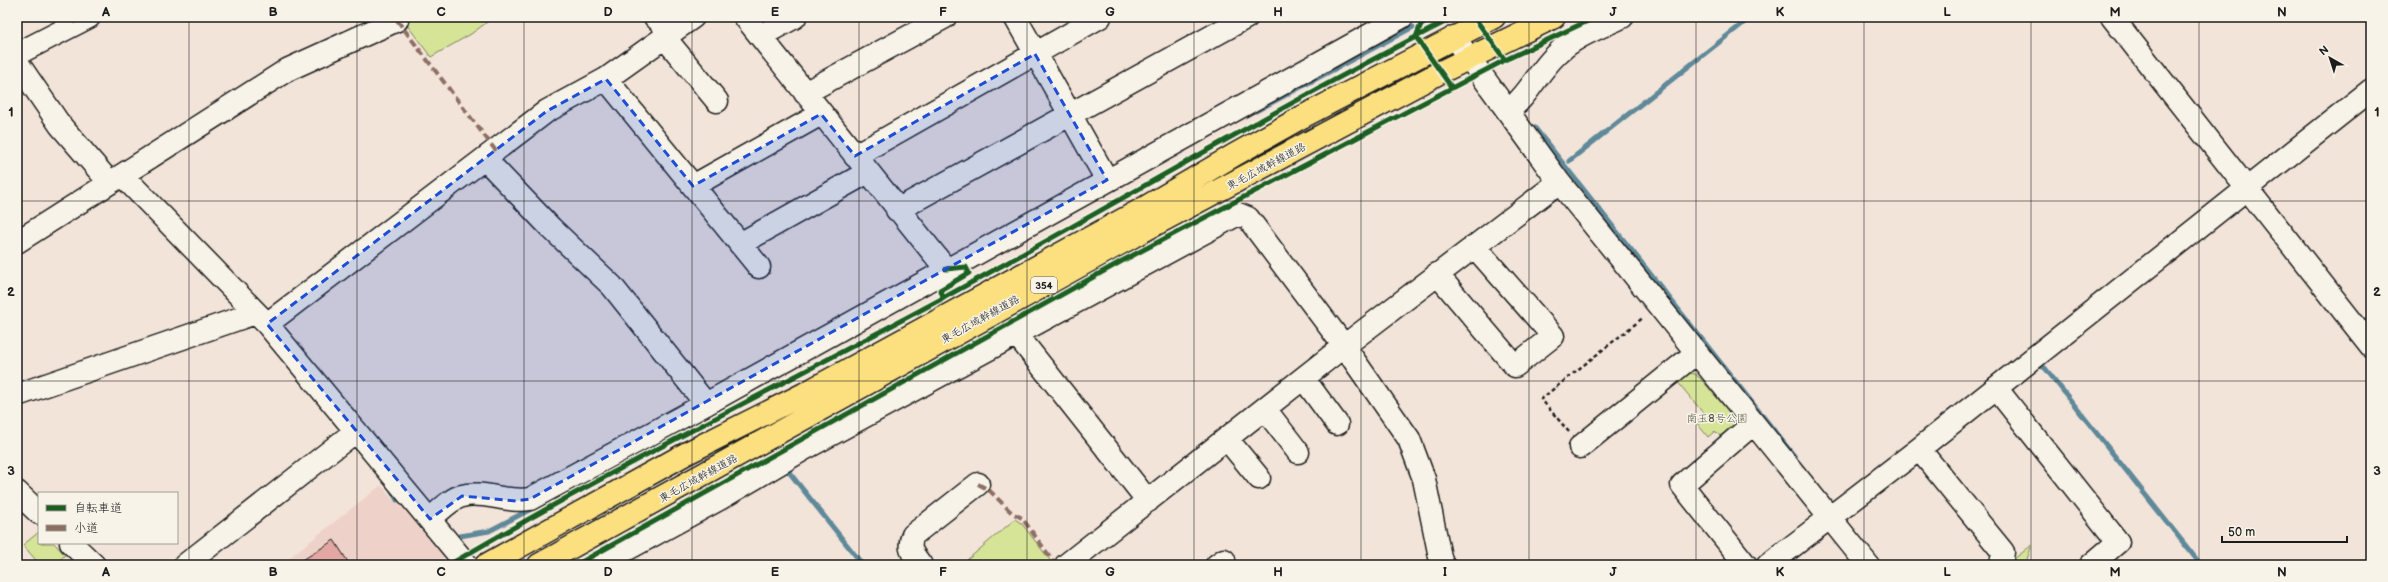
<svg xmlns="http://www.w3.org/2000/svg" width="2388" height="582" font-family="'Balsamiq Sans','Klee One',sans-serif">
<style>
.built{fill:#eed2c9}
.green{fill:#d6e497;stroke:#79805a}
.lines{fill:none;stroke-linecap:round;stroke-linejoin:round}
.stream{stroke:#5e8999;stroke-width:5}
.building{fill:#e2a7a2;stroke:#1c1c1c}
.minor-casing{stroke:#1c1c1c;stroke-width:25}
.highway-casing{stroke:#1c1c1c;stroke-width:25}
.path{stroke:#1c1c1c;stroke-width:2.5;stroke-dasharray:4 3;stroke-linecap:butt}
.minor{stroke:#f7f3e8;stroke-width:22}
.highway{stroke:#fce080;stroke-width:22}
.quiet{stroke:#8d6e63;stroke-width:4;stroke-dasharray:8 4;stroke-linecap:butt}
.cycleway-casing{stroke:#f7f3e8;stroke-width:8}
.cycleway{stroke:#1b5e20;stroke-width:5}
.marked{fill:#1d4ed8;fill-opacity:0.2;stroke:#1d4ed8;stroke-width:3;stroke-dasharray:8 5;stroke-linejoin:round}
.grid{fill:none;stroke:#1c1c1c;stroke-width:1;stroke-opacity:0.55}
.labels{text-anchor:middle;stroke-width:3;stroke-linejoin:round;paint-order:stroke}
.shield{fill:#f7f3e8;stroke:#5e5c59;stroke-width:1}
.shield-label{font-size:10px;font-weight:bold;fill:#1c1c1c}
.street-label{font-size:11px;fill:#1c1c1c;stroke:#f7f3e8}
.park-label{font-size:11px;fill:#545841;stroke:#f7f3e8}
.neatline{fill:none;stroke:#1c1c1c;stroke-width:1.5}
.grid-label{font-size:13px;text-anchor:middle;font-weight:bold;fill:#1c1c1c}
</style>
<rect width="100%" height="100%" fill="#f3e4da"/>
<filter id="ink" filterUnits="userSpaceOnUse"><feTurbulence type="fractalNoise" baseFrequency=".025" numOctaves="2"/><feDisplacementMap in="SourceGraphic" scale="8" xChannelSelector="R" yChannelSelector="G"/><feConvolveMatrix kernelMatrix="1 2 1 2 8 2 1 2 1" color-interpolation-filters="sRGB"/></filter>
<g filter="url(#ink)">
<path class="built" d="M381 485 393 500 396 501 399 498 415 518 413 520 444 556 441 563 438 565H280Z"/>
<path class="green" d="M401 17H494L471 34 431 57Z
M1686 372 1695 374 1701 379 1734 418V426L1720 436 1715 431 1708 437 1696 422 1704 414 1676 380Z
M1015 519 1022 524 1053 564 971 565 967 560Z
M39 532V543H54L65 555 54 565H40L23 545Z
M2032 545 2025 565H2014V559Z"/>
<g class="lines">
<path class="stream" d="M1256 111 1413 27
M1535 128 1795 457
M1569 161 1751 17
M2036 367 2038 365 2045 368 2201 565
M785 467 863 565
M391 489 397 500
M460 536 489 531 533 508"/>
</g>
<path class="building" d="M334 540 350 565H295Z"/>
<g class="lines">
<g class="minor-casing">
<path id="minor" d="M655 17 671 32
M745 17 946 269
M1015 17 1107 180
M2112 17 2371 346
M760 36 795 17
M1454 37 1559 182 1868 565
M665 38 717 101
M17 54 89 17
M17 62 60 125 110 183
M606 79 759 267
M805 93 945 17
M1508 111C1528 96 1538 72 1556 55 1574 36 1599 28 1622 17
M855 156 1100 17
M485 159 551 228 612 286 706 404
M122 175 267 324 467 565
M693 186 821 114
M897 210 1247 17
M17 242 287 70 397 20
M740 244 868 172
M1437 274 1515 366 1553 336 1474 246
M267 324 547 111 606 79 693 17
M1017 331 1021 340 1148 501
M1304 379 1337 424
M1996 388 2118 542 2091 565
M17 395 255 313
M1265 409 1298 452
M1227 439 1259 478
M1580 447 1696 353
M1919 449 2003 552 2001 565
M17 492 39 513
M430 519C440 511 450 499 462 496 481 490 507 503 530 499L706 404 1402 17
M71 543 94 565
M185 565 356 431
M598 565 721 498 804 449 1238 214 1248 218 1344 346 1409 439 1424 479 1440 557 1443 565
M921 565C913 554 907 549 913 535L978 484
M1066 565 1344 346 1559 182
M1217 565 1224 560
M1746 565 1682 485 1753 424
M1768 565 1919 449 2371 90"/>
</g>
<g class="highway-casing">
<path id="highway" d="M486 565 689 452 804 394 1139 211 1236 154 1302 117 1494 17
M539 565 1150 227 1441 72 1554 17"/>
</g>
<path class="path" d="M1569 432 1541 399 1644 317"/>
<use href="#minor" class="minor"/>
<use href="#highway" class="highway"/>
<path class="quiet" d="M74 17 76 23
M397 20 496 151
M978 484 989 490 1012 513 1022 518 1056 565"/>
<g class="cycleway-casing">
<path id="cycleway" d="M1434 17 1421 24 1416 37 1452 88
M1474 17 1505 60
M944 298 940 290 969 273 966 267 946 269
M449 565C611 469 780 386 945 297 1116 204 1282 104 1455 17
M576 565 1122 261 1505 60 1596 17"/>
</g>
<use href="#cycleway" class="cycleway"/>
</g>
</g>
<path class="marked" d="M1035 54 1107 180 530 499 516 501 462 496 430 519 267 324 547 111 606 79 693 186 821 114 855 156Z"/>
<path class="grid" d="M189 17V565M357 17V565M524 17V565M692 17V565M859 17V565M1027 17V565M1194 17V565M1361 17V565M1529 17V565M1696 17V565M1864 17V565M2031 17V565M2199 17V565M17 201H2371M17 381H2371"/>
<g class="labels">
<rect class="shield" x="1031" y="277" width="26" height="16" rx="3"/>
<g class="shield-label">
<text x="1044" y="289">354</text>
</g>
<g class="street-label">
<text transform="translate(1266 166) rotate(-28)" y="4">東毛広域幹線道路</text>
<text transform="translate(980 319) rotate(-29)" y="4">東毛広域幹線道路</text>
<text transform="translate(698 478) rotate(-29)" y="4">東毛広域幹線道路</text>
</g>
<g class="park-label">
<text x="1717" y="422">南玉8号公園</text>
</g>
</g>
<rect width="2388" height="582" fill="none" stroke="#f7f3e8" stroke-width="44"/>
<rect x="38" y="492" width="140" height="52" fill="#f7f3e8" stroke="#9f9d96"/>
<rect x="46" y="505" width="20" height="6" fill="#1b5e20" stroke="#9f9d96"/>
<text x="74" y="512" font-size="12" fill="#1c1c1c">自転車道</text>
<rect x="46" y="525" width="20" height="6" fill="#8d6e63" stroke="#9f9d96"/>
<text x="74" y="532" font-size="12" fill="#1c1c1c">小道</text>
<g transform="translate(2330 58) rotate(321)" stroke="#f7f3e8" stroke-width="3" paint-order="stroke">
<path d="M0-3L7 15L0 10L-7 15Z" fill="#1c1c1c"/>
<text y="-6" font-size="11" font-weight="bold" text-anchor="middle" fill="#1c1c1c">N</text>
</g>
<path d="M2222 536v6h125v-6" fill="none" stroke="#1c1c1c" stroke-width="2"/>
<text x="2228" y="536" font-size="12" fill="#1c1c1c" stroke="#f7f3e8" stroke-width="3" paint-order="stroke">50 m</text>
<rect x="22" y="22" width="2344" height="538" class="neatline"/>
<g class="grid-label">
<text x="106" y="16">A</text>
<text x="273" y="16">B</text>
<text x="441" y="16">C</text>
<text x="608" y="16">D</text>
<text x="775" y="16">E</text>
<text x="943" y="16">F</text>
<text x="1110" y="16">G</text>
<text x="1278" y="16">H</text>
<text x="1445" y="16">I</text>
<text x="1613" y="16">J</text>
<text x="1780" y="16">K</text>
<text x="1947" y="16">L</text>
<text x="2115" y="16">M</text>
<text x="2282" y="16">N</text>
<text x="11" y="116">1</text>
<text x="2377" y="116">1</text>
<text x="11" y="296">2</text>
<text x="2377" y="296">2</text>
<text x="11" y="475">3</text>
<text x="2377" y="475">3</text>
<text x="106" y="576">A</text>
<text x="273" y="576">B</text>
<text x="441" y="576">C</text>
<text x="608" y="576">D</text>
<text x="775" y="576">E</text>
<text x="943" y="576">F</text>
<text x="1110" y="576">G</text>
<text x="1278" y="576">H</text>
<text x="1445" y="576">I</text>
<text x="1613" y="576">J</text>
<text x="1780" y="576">K</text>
<text x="1947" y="576">L</text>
<text x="2115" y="576">M</text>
<text x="2282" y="576">N</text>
</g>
</svg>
